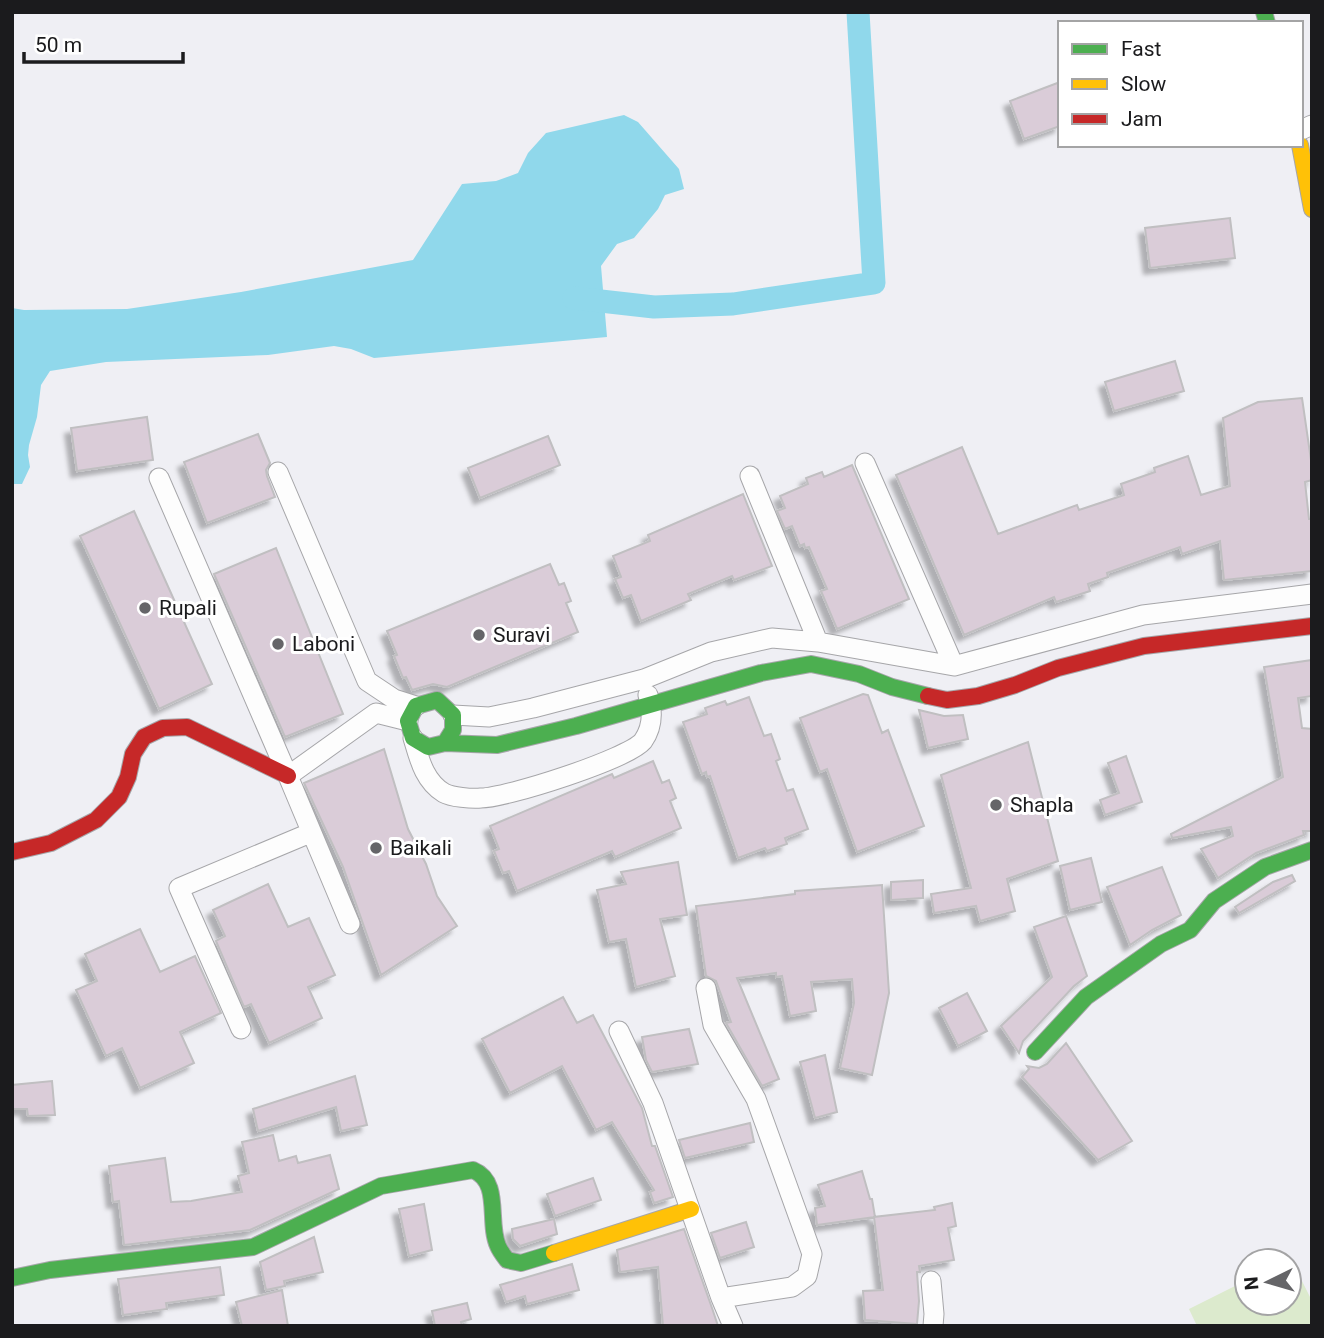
<svg xmlns="http://www.w3.org/2000/svg" width="1324" height="1338" font-family="Roboto,sans-serif">
<style>
.green{fill:#dceacd}
.water{fill:#90d8eb}
.lines{fill:none;stroke-linecap:round;stroke-linejoin:round}
.canal{stroke:#90d8eb;stroke-width:23}
.building{fill:#daccd8;stroke:#c0bfc1;stroke-width:2;filter:url(#shadow)}
.street-casing{stroke:#a6a6a9;stroke-width:21}
.fast-casing{stroke:#a6a6a9;stroke-width:18}
.slow-casing{stroke:#a6a6a9;stroke-width:18}
.jam-casing{stroke:#a6a6a9;stroke-width:18}
.street{stroke:#fdfdfd;stroke-width:19}
.fast{stroke:#4caf50;stroke-width:16}
.slow{stroke:#ffc107;stroke-width:16}
.jam{stroke:#c62828;stroke-width:16}
.poi-dot{fill:#656568;stroke:#fff;stroke-width:2.5}
.labels{text-anchor:middle;stroke-width:6;stroke-linejoin:round;paint-order:stroke}
.poi-label{font-size:21px;fill:#1b1b1d;stroke:#fff;text-anchor:start}
</style>
<defs>
<filter id="shadow"><feDropShadow dx="-6" dy="6" stdDeviation="2" flood-color="#0004"/></filter>
</defs>
<rect width="100%" height="100%" fill="#efeff4"/>
<path class="green" d="M1291 1259 1312 1301V1326H1197L1189 1309 1247 1280V1303H1289V1261H1286Z"/>
<path class="water" d="M624 115 638 122 679 169 684 189 665 195 658 209 634 238 617 244 601 266 607 337 374 358 351 349 334 346 268 355 106 362 50 371 41 385 37 417 29 445 28 455 30 467 22 484H12V308L24 310 127 309 241 292 413 260 462 184 496 181 518 173 528 153 546 133Z"/>
<g class="lines">
<path class="canal" d="M574 298 654 307 733 304 874 283 858 12"/>
</g>
<path class="building" d="M1060 82V126L1024 139 1010 101Z
M1230 218 1235 258 1150 268 1145 228Z
M1175 361 1184 391 1114 411 1105 382Z
M1302 398 1312 467V480L1305 482 1309 519H1312V571L1224 580 1220 541 1182 554 1180 547 1107 573 1108 577 1088 584 1090 591 1056 602 1054 597 964 635 896 475 962 447 998 534 1077 505 1079 510 1124 495 1121 484 1155 472 1154 468 1188 456 1201 495 1230 486 1223 418 1258 402Z
M147 417 153 460 77 471 71 428Z
M258 434 270 463 266 470 267 476 275 497 207 523 184 462Z
M548 436 560 465 480 498 468 468Z
M852 465 909 599 837 629 821 591 827 589 809 547 805 548 804 544 800 546 792 526 785 529 777 511 785 508 780 496 808 484 806 478 822 472 824 477Z
M743 494 772 566 734 580 732 576 688 594 691 600 641 621 631 595 623 598 615 579 621 577 613 556 650 541 648 535Z
M134 511 212 684 159 709 80 536Z
M276 548 343 714 285 737 214 574Z
M550 564 559 585 564 583 571 601 566 603 578 632 447 687 433 684 412 690 406 677 403 678 394 656 397 655 387 631Z
M1312 660V696L1298 698 1302 728 1312 729V831H1303L1304 835 1256 853 1218 878 1201 849 1233 836 1231 827 1172 838 1171 834 1283 777 1264 667Z
M863 694 868 695 882 733 888 730 924 826 857 852 827 769 820 772 800 718Z
M749 697 764 736 771 734 780 759 776 761 787 791 793 789 808 829 785 838 787 844 767 851 765 848 738 858 710 776 707 777 706 772 702 774 683 722 707 714 705 708 725 701 727 705Z
M919 710 944 716 963 715 968 739 928 748Z
M1028 742 1058 861 1007 879 1015 911 980 921 976 906 934 913 931 894 971 888 941 775Z
M384 749 408 829 426 864 437 896 457 926 381 975 343 867 304 783Z
M1126 756 1142 802 1105 815 1100 800 1119 793 1108 763Z
M653 761 662 783 669 780 676 798 670 801 681 828 615 857 612 851 517 891 509 871 503 873 494 851 499 849 490 826 612 774 614 778Z
M1091 858 1102 902 1070 910 1060 866Z
M678 862 687 915 660 919 675 976 636 987 626 939 609 942 597 890 626 884 621 872Z
M1162 867 1181 915 1152 930 1130 945 1107 887Z
M1292 875 1295 881 1239 913 1235 907 1273 882Z
M923 880V898L891 900V882Z
M268 884 288 927 309 918 335 975 308 987 322 1018 269 1043 251 1004 244 1007 216 941 225 936 213 910Z
M882 885 889 993 872 1075 840 1068 854 1003 852 979 811 982 816 1011 790 1016 782 976 776 977V973L737 978 779 1079 762 1086 726 1023 731 1022 716 981 706 976 696 906 795 894V891Z
M1066 916 1087 976 1074 986 1023 1041 1019 1053 1001 1026 1052 977 1034 927Z
M140 929 160 972 195 956 221 1013 180 1032 194 1063 140 1088 122 1048 106 1056 76 990 97 981 85 954Z
M967 993 987 1031 958 1046 939 1008Z
M563 997 577 1023 593 1015 642 1108 652 1146H655L673 1197 654 1203 650 1192 654 1190 612 1122 596 1130 562 1066 510 1093 482 1039Z
M689 1029 698 1064 652 1072 646 1060 642 1037Z
M1066 1043 1132 1141 1098 1160 1022 1077 1029 1069 1027 1066 1039 1068 1047 1064Z
M825 1055 837 1112 815 1118 800 1062Z
M355 1076 367 1125 341 1131 336 1107 258 1131 253 1109Z
M52 1081 55 1115 28 1116 27 1109H12V1085Z
M750 1123 754 1142 685 1158 679 1140Z
M273 1135 279 1161 296 1156 298 1163 330 1155 339 1189 250 1230 124 1245 119 1201 113 1202 109 1166 165 1158 171 1202 191 1201 242 1192 238 1176 249 1173 242 1142Z
M862 1171 870 1199H872L875 1217 817 1225 815 1208 825 1206 818 1185Z
M593 1178 601 1200 555 1216 547 1194Z
M952 1203 956 1226 948 1228 954 1260 919 1266 920 1272H917L919 1301 917 1324 865 1320 863 1291 883 1290 874 1217 935 1210 934 1207Z
M424 1204 432 1250 409 1256 399 1209Z
M554 1219 557 1234 520 1246 513 1239 512 1229Z
M746 1222 754 1247 720 1258 711 1233Z
M684 1229 712 1308 718 1326H663L658 1267 620 1272 617 1250Z
M314 1237 323 1272 284 1281 285 1286 266 1290 260 1262Z
M572 1264 579 1290 527 1304 525 1296 506 1302 500 1285Z
M220 1267 224 1295 166 1303 167 1309 123 1315 118 1279Z
M282 1290 288 1326H242L236 1302Z
M467 1303 471 1319 461 1322 462 1326H435L432 1311Z"/>
<g class="lines">
<g class="street-casing">
<path id="street" d="M1301 130 1312 125
M865 463 954 666
M278 472 367 681 394 699 416 706
M750 476 818 642
M159 478 288 776
M453 715 489 717 533 708 644 679 711 652 772 638 818 642 954 666 1143 615 1312 594
M413 738C419 758 424 781 444 793 451 797 472 799 481 798 506 798 628 759 643 741 653 727 653 711 648 695
M350 924 288 776 376 713 408 721
M706 988 713 1025 756 1099 812 1254 807 1276 792 1287 721 1298
M241 1029 179 888 310 833
M619 1031 653 1103 721 1298 733 1326
M931 1281 934 1314 933 1326"/>
</g>
<g class="fast-casing">
<path id="fast" d="M1264 12 1267 23
M445 743 453 730V715L437 700 416 706 408 721 413 738 428 747 445 743 497 745 576 726 761 673 811 664 859 674 892 687 928 696
M1035 1052 1086 997 1161 944 1190 930 1214 901 1265 867 1312 850
M12 1278 50 1270 253 1247 381 1186 473 1170C502 1182 487 1222 498 1246 500 1251 504 1256 507 1260L521 1263 554 1253"/>
</g>
<g class="slow-casing">
<path id="slow" d="M1300 145 1312 209
M554 1253 691 1209"/>
</g>
<g class="jam-casing">
<path id="jam" d="M928 696 947 700 978 696 1015 685 1058 668 1144 646 1312 626
M12 852 51 843 96 820 119 797 128 777 133 754 144 737 163 728 187 727 288 776"/>
</g>
<use href="#street" class="street"/>
<use href="#fast" class="fast"/>
<use href="#slow" class="slow"/>
<use href="#jam" class="jam"/>
</g>
<g class="poi-dot">
<circle cx="145" cy="608" r="7"/>
<circle cx="479" cy="635" r="7"/>
<circle cx="278" cy="644" r="7"/>
<circle cx="996" cy="805" r="7"/>
<circle cx="376" cy="848" r="7"/>
</g>
<g class="labels">
<g class="poi-label">
<text x="159" y="615">Rupali</text>
<text x="493" y="642">Suravi</text>
<text x="292" y="651">Laboni</text>
<text x="1010" y="812">Shapla</text>
<text x="390" y="855">Baikali</text>
</g>
</g>
<rect width="1324" height="1338" fill="none" stroke="#1b1b1d" stroke-width="28"/>
<rect x="1058" y="21" width="245" height="126" fill="#ffffff" stroke="#a4a4a5" stroke-width="2"/>
<rect x="1072" y="44" width="35" height="10" fill="#4caf50" stroke="#a4a4a5" stroke-width="2"/>
<text x="1121" y="56" font-size="21" fill="#1b1b1d">Fast</text>
<rect x="1072" y="79" width="35" height="10" fill="#ffc107" stroke="#a4a4a5" stroke-width="2"/>
<text x="1121" y="91" font-size="21" fill="#1b1b1d">Slow</text>
<rect x="1072" y="114" width="35" height="10" fill="#c62828" stroke="#a4a4a5" stroke-width="2"/>
<text x="1121" y="126" font-size="21" fill="#1b1b1d">Jam</text>
<g transform="translate(1268 1282) rotate(265)"><circle r="33" fill="#ffffff" stroke="#a4a4a5" stroke-width="2"/>
<path d="M0-5L12 26L0 18L-12 26Z" fill="#656568"/>
<text y="-10" font-size="19" font-weight="bold" text-anchor="middle" fill="#1b1b1d">N</text>
</g>
<path d="M24 52v10h159v-10" fill="none" stroke="#1b1b1d" stroke-width="3.5"/>
<text x="35" y="52" font-size="21" fill="#1b1b1d" stroke="#ffffff" stroke-width="5" paint-order="stroke">50 m</text>
</svg>
